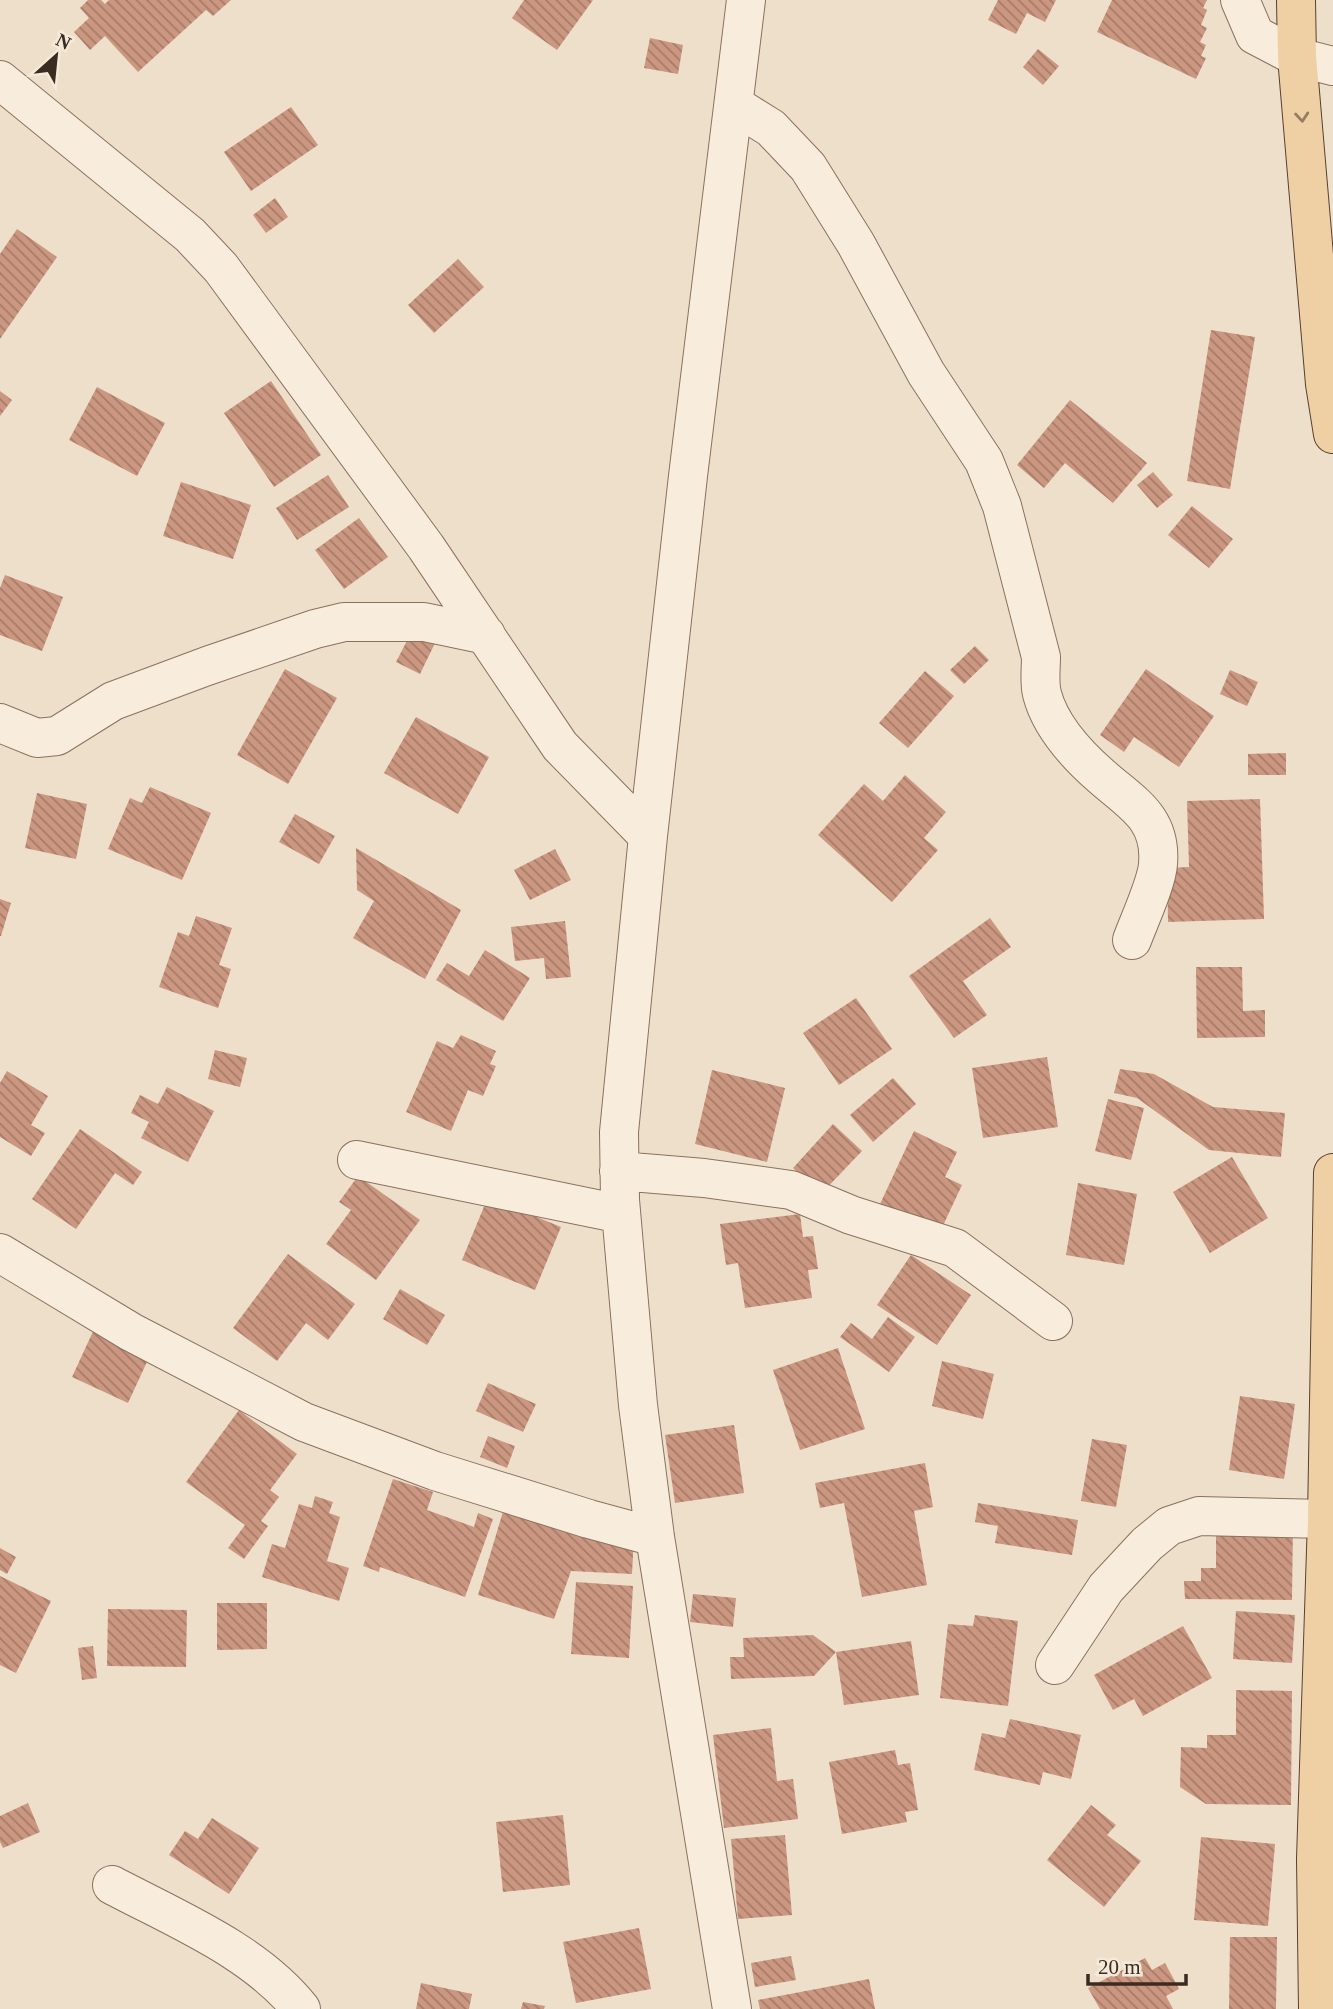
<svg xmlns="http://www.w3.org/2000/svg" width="1333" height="2009" font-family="Georgia,serif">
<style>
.building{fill:url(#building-back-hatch)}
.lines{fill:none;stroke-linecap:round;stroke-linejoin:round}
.minor-casing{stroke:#8a715e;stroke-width:40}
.major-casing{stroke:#594032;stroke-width:40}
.minor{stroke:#f8eddd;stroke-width:38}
.major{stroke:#efcfa4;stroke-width:38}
.oneway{stroke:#957d62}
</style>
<defs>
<pattern id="building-back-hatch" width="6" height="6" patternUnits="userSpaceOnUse" patternTransform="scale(1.75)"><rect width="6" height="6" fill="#cb9781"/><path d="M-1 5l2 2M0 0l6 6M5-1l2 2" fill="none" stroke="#a67b69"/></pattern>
</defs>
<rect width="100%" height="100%" fill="#eedfca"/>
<path class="building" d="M88 0H101L105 4 109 0H231L213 16 206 10 138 72 105 36 90 50 74 32 89 18 80 8Z
M524 0H593L557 50 512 18Z
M998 0H1056L1045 22 1027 13 1016 34 988 20Z
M1112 0H1207L1203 8 1207 10 1201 25 1207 28 1200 42 1206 45 1201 56 1206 58 1196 79 1097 32Z
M650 38 683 45 678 74 644 68Z
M1038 49 1059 66 1043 85 1023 67Z
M291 107 318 145 251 191 224 152Z
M275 198 288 217 266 233 253 215Z
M17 229 57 257 0 339V254Z
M458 259 484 287 434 333 408 305Z
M1211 330 1255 337 1230 489 1187 481Z
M271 381 321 455 274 487 224 413Z
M97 387 165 423 137 476 69 440Z
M0 391 12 400 0 416Z
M1070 400 1147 463 1113 503 1065 463 1044 488 1017 465Z
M1153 472 1173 495 1157 508 1137 485Z
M328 475 349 507 297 540 276 508Z
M181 482 251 505 233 559 163 536Z
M1192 506 1233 539 1209 568 1168 535Z
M359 518 388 557 344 589 315 550Z
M5 575 63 597 42 651 0 635V588Z
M413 629 436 641 420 674 396 662Z
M975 646 989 660 964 684 950 670Z
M285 669 337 698 288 784 237 755Z
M1146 669 1214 716 1179 767 1134 737 1124 752 1100 735Z
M1230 670 1258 682 1247 706 1220 694Z
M925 671 954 696 908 748 879 723Z
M416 717 489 757 458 814 384 773Z
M1286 753V775H1248V754Z
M905 775 946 812 924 838 938 850 892 902 818 835 864 784 883 801Z
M150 787 211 813 182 880 108 849 130 798 142 803Z
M37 793 87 804 76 859 25 848Z
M1260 799 1264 919 1168 922 1167 868 1189 867 1187 801Z
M295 814 335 836 319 864 279 842Z
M356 848 461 910 425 979 353 938 374 901 357 890Z
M555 849 571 880 530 900 514 870Z
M0 899 11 903 1 936H0Z
M196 916 232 928 219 965 231 969 218 1008 159 987 178 932 189 936Z
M990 918 1011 947 963 981 987 1015 954 1038 909 976Z
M565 921 571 977 546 979 544 958 515 961 511 927Z
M485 950 530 978 503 1021 436 980 447 963 469 976Z
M1196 967H1242L1243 1011 1265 1010V1037L1197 1038Z
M856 998 892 1049 839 1085 803 1033Z
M461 1035 496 1051 490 1064 496 1066 483 1096 468 1090 451 1131 406 1112 437 1041 453 1048Z
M215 1050 247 1058 240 1087 208 1079Z
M1047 1057 1058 1127 983 1138 972 1068Z
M1120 1069 1154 1074 1213 1107 1285 1113 1281 1157 1209 1150 1137 1098 1114 1093Z
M712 1070 785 1088 767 1162 695 1144Z
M7 1071 48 1096 31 1125 45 1133 31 1156 0 1137V1083Z
M893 1078 916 1104 873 1142 850 1115Z
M167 1087 214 1111 188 1162 141 1138 149 1122 131 1113 140 1095 158 1104Z
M1108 1099 1144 1108 1131 1160 1095 1151Z
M833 1124 862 1151 821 1194 793 1168Z
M80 1129 142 1172 133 1185 115 1173 76 1229 32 1199Z
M914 1131 957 1152 945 1177 962 1185 940 1232 880 1204Z
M1232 1157 1268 1218 1210 1253 1173 1192Z
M358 1176 420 1220 376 1280 326 1244 351 1210 339 1202Z
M1078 1183 1137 1194 1124 1265 1066 1255Z
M488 1197 561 1227 535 1290 462 1260Z
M800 1214 803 1237 813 1236 818 1269 808 1270 812 1298 745 1308 738 1263 726 1265 720 1224Z
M288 1254 355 1304 328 1340 306 1323 277 1361 233 1328Z
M911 1255 971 1295 937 1345 877 1305Z
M400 1289 445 1315 427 1345 383 1319Z
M888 1317 915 1337 889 1372 840 1337 851 1323 872 1339Z
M96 1325 152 1351 128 1403 72 1377Z
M838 1348 865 1429 800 1450 773 1370Z
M942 1361 994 1374 983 1419 932 1406Z
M488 1383 536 1404 523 1432 476 1411Z
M1240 1396 1295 1404 1284 1479 1229 1470Z
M239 1410 297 1454 270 1490 279 1497 261 1521 268 1526 244 1559 228 1548 245 1525 186 1482Z
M734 1425 744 1493 675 1503 665 1435Z
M488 1436 515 1446 507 1468 480 1457Z
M1092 1439 1127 1445 1116 1507 1081 1501Z
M925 1463 933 1507 914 1511 927 1585 862 1597 844 1503 820 1508 815 1483Z
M393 1479 433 1492 427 1510 474 1527 478 1513 493 1519 465 1597 380 1567 379 1572 363 1566Z
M315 1496 333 1502 329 1513 340 1517 327 1561 349 1568 339 1601 262 1577 272 1544 285 1548 299 1504 312 1508Z
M978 1503 1078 1520 1072 1555 995 1543 998 1526 975 1522Z
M505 1505 634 1537 632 1574 571 1571 554 1619 478 1595Z
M1216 1522 1293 1523 1292 1600 1185 1599 1184 1581H1201V1568H1216Z
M0 1548 16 1557 7 1574 0 1570Z
M0 1576 51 1601 16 1673 0 1665Z
M576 1582 633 1586 629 1658 571 1654Z
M693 1594 736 1598 733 1627 690 1622Z
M217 1603H267V1649L217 1650Z
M108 1609 187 1610 186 1667 107 1666Z
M1236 1611 1295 1615 1292 1663 1233 1659Z
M975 1615 1018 1621 1008 1706 940 1698 948 1624 973 1626Z
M1183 1626 1212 1678 1143 1716 1134 1699 1113 1710 1094 1675Z
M813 1635 836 1652 814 1676 731 1679 730 1657H744L743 1638Z
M911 1641 919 1695 844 1705 836 1652Z
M93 1646 97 1678 82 1680 78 1648Z
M1236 1690 1292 1691 1291 1805 1206 1804 1180 1787 1181 1747 1207 1748V1735H1236Z
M1010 1719 1081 1735 1071 1779 1043 1772 1040 1785 974 1770 982 1733 1005 1738Z
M771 1728 777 1781 793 1779 798 1819 724 1828 713 1735Z
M895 1750 898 1765 910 1763 918 1810 905 1812 907 1822 842 1834 829 1762Z
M28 1803 40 1832 3 1848 0 1842V1816Z
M1091 1805 1116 1825 1107 1835 1141 1861 1104 1907 1047 1860Z
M563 1815 570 1885 503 1892 496 1822Z
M212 1818 259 1848 229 1894 169 1855 185 1831 198 1839Z
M785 1835 792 1915 738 1919 731 1839Z
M1201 1837 1275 1844 1268 1926 1194 1920Z
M639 1928 651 1989 576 2003 563 1942Z
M1230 1937H1277L1276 2009H1229Z
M791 1956 796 1980 755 1987 751 1963Z
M1145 1958 1152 1970 1165 1963 1179 1989 1166 1996 1173 2009H1100L1088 1988Z
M869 1979 875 2009H760L758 2000Z
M421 1983 472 1994 469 2009H416Z
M523 2002 545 2006 544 2009H521Z"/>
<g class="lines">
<g class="minor-casing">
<path id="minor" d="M1240 0 1255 35 1297 57 1333 66
M0 80 190 235 221 268 426 547 560 746 648 836 619 1132 620 1200 638 1405 655 1537 732 2009
M734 105 771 128 808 167 856 244 926 373 984 461 1002 506 1041 657C1041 669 1039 682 1042 694 1050 725 1077 755 1101 776 1131 803 1162 817 1158 864 1157 882 1139 921 1132 940
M0 723 37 738 57 736 113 701 207 666 315 629 344 622H424L486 635
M648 836 688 476 746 0
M357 1160 621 1214
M619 1171 704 1178 791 1190 851 1215 955 1248 1053 1321
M0 1253 131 1332 304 1422 435 1471 589 1519 655 1537
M1055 1665 1106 1588 1147 1544 1169 1526 1199 1516 1327 1519
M112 1885C176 1919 255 1951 301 2009"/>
</g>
<g class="major-casing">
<path id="major" d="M1296 0 1297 57 1325 384 1333 434
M1318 2009 1316 1859 1327 1519 1333 1173"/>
</g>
<use href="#minor" class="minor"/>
<use href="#major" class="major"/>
</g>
<defs><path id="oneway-chevron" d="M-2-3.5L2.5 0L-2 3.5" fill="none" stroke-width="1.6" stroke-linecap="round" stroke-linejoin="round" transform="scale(1.75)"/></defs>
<use class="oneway" href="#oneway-chevron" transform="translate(1302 117) rotate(85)"/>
<g transform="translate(56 56) rotate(27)" stroke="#f5ead9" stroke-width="5" paint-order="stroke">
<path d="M0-5L12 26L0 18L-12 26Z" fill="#3b2b21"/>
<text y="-10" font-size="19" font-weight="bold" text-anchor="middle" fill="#3b2b21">N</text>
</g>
<path d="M1088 1974v10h98v-10" fill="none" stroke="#3b2b21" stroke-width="3.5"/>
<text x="1098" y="1974" font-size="21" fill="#3b2b21" stroke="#f5ead9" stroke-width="5" paint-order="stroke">20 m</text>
</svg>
